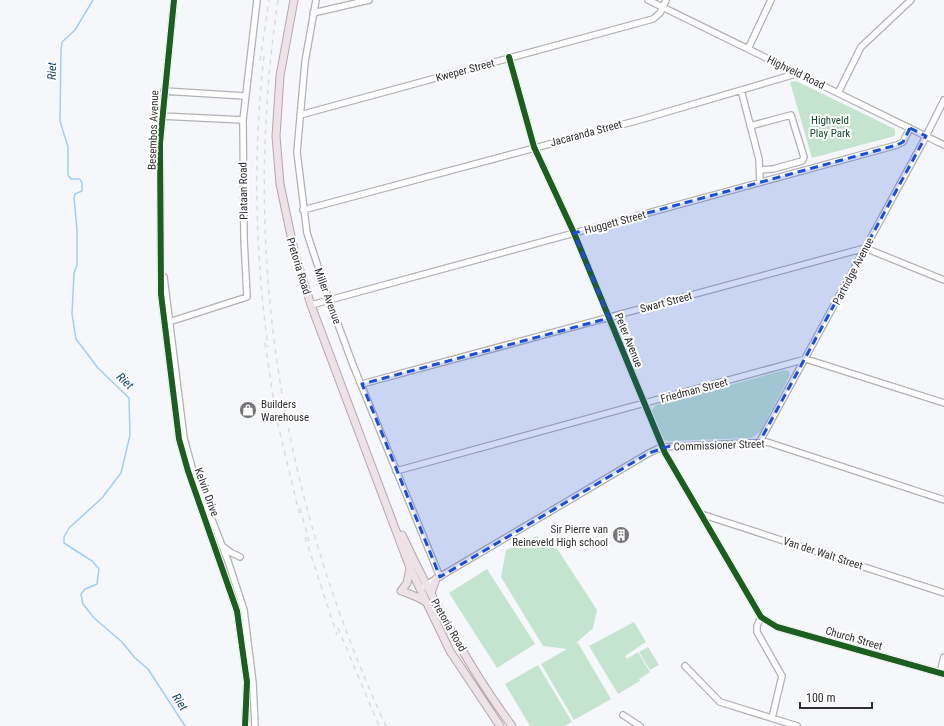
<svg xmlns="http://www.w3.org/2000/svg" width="944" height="726" font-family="'Roboto Condensed',sans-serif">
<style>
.green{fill:#c4e4d0}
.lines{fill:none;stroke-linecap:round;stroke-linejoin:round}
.stream{stroke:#9ed0f5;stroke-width:1.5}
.minor-casing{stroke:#b1b1b4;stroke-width:8}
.major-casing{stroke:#b5a5ac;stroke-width:9}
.minor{stroke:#fefefe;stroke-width:5.5}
.major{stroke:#ede3e7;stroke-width:7}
.rail{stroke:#dbdbdc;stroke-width:1.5;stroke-dasharray:5 5;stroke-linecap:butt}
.cycleway-casing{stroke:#fff;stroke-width:8}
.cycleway{stroke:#1b5e20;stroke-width:6}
.marked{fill:#1d4ed8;fill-opacity:0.2;stroke:#1d4ed8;stroke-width:3;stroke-dasharray:8 5;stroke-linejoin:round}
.labels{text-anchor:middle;stroke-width:4;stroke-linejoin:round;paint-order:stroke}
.street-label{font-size:11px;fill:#2f2f31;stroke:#fff}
.park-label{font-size:11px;fill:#124929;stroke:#fff}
.poi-label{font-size:11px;fill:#2f2f31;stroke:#fff;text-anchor:start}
.water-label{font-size:12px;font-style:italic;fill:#0d4567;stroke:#fff}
</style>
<rect width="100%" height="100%" fill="#f6f7fb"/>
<path class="green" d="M796 81 895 129V136L812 158 790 82Z
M785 370 789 371 790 375 761 431 752 438 668 441 662 440 651 414V411L656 405Z
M537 536 558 550 597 610 593 628 575 644 578 643 611 699 574 720 541 664 567 649 543 646 501 577 506 550Z
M487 569 535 644 497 668 449 593Z
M634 622 646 642 625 656 627 659 638 652 650 672 639 679 640 681 618 694 589 646Z
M648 647 659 665 650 670 639 652Z
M538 665 572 722 565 726H530L505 684Z"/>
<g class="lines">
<path class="stream" d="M93 0 75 30 62 42 61 50 60 121 68 147V175L71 179H80L82 183V191L75 194 74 198 77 229V265L74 273 72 314 76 339 98 368 129 398 130 435 121 473 102 498 69 528 64 537V543L92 561 99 569 97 584 85 589 81 594 83 604 94 618 122 642 135 658 148 669 185 726"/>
<g class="minor-casing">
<path id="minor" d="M174 0 160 143 161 294 179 439 188 471 237 611 247 682 245 726
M316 0 305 62 297 152 307 233 329 300 353 365 440 577
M648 0 944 145
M313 13 369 0
M748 49 771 0
M509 57 534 147 574 233 665 453 761 617 777 627 944 674
M741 90 759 159 760 182
M164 91 245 96
M838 93 861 47 911 0
M300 115 653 19 660 13 666 0
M161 116 243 120
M750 126 791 115 804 157 802 161 773 169 760 170
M303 210 643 119 799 73
M164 277 184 438 193 471 228 561 244 610 253 683 255 726
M311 305 897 145 903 142 910 128
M169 322 247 297 244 239 243 120 257 0
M362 384 865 248 944 280
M760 441 923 142 944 100
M396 471 806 359 944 403
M701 514 944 593
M222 546 230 552 240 557
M424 586 649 453 662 447 767 442 944 500
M761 617 757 626V632L782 676 772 718
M685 666 720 702 797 726
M940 673 944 657
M623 715 640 726"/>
</g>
<g class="major-casing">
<path id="major" d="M294 0 280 76 276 136 280 184 295 255 311 305 410 568 450 651 500 726
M402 535C433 601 468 667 512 726
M401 591 407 583 410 568
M402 591 417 597 426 602
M431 593 436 579"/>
</g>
<use href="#minor" class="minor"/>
<use href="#major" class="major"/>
<path class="rail" d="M278 0C241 250 280 497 386 726
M264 56C253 152 255 252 268 347
M260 61 269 0
M265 343 276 416 299 513
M300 508 309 541
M305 537 337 635
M338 628 379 726"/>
<g class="cycleway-casing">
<path id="cycleway" d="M174 0 160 143 161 294 179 439 188 471 237 611 247 682 245 726
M509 57 534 147 574 233 665 453 761 617 777 627 944 674"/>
</g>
<use href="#cycleway" class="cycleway"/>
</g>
<path class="marked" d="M910 128 926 136 760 441 670 446 649 453 440 577 362 384 609 318 574 233 897 145 903 142Z"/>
<defs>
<g id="shop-disc" transform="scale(0.9)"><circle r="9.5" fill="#757578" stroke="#fff"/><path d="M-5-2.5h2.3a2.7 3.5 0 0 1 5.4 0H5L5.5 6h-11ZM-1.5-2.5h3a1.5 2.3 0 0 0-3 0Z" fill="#fff"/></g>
<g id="building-disc" transform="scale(0.9)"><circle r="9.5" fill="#757578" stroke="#fff"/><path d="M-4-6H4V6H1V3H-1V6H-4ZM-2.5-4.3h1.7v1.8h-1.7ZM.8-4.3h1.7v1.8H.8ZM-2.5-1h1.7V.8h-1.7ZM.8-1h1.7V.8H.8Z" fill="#fff"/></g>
</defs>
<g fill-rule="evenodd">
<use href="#shop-disc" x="248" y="410"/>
<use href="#building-disc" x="621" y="535"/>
</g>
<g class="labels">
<g class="street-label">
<text transform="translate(465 70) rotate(-15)" y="4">Kweper Street</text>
<text transform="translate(796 72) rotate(26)" y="4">Highveld Road</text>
<text transform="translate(153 130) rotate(-88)" y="4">Besembos Avenue</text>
<text transform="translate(586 133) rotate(-15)" y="4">Jacaranda Street</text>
<text transform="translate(243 191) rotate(-91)" y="4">Plataan Road</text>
<text transform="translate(615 222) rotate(-15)" y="4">Huggett Street</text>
<text transform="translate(299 266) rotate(73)" y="4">Pretoria Road</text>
<text transform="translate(853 271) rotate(-62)" y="4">Partridge Avenue</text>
<text transform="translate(328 296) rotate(70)" y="4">Miller Avenue</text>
<text transform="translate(666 302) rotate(-15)" y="4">Swart Street</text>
<text transform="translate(629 340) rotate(68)" y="4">Peter Avenue</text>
<text transform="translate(694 390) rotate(-15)" y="4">Friedman Street</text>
<text transform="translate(719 445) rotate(-2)" y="4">Commissioner Street</text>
<text transform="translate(207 492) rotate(70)" y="4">Kelvin Drive</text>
<text transform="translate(823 553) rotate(18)" y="4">Van der Walt Street</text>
<text transform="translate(449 625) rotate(60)" y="4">Pretoria Road</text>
<text transform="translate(854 638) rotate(16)" y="4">Church Street</text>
</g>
<g class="park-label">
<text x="830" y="124">Highveld<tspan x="830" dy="13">Play Park</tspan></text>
</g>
<g class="poi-label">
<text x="261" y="408">Builders<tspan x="261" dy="13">Warehouse</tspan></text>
<text x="608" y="533" text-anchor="end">Sir Pierre van<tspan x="608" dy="13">Reineveld High school</tspan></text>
</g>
<g class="water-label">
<text transform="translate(52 71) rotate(-89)" y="4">Riet</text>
<text transform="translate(125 381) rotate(44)" y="4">Riet</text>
<text transform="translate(180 702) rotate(57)" y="4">Riet</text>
</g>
</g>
<path d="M800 702v6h72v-6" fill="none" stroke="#2f2f31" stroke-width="2"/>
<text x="806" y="702" font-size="12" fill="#2f2f31" stroke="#ffffff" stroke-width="3" paint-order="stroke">100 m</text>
</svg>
